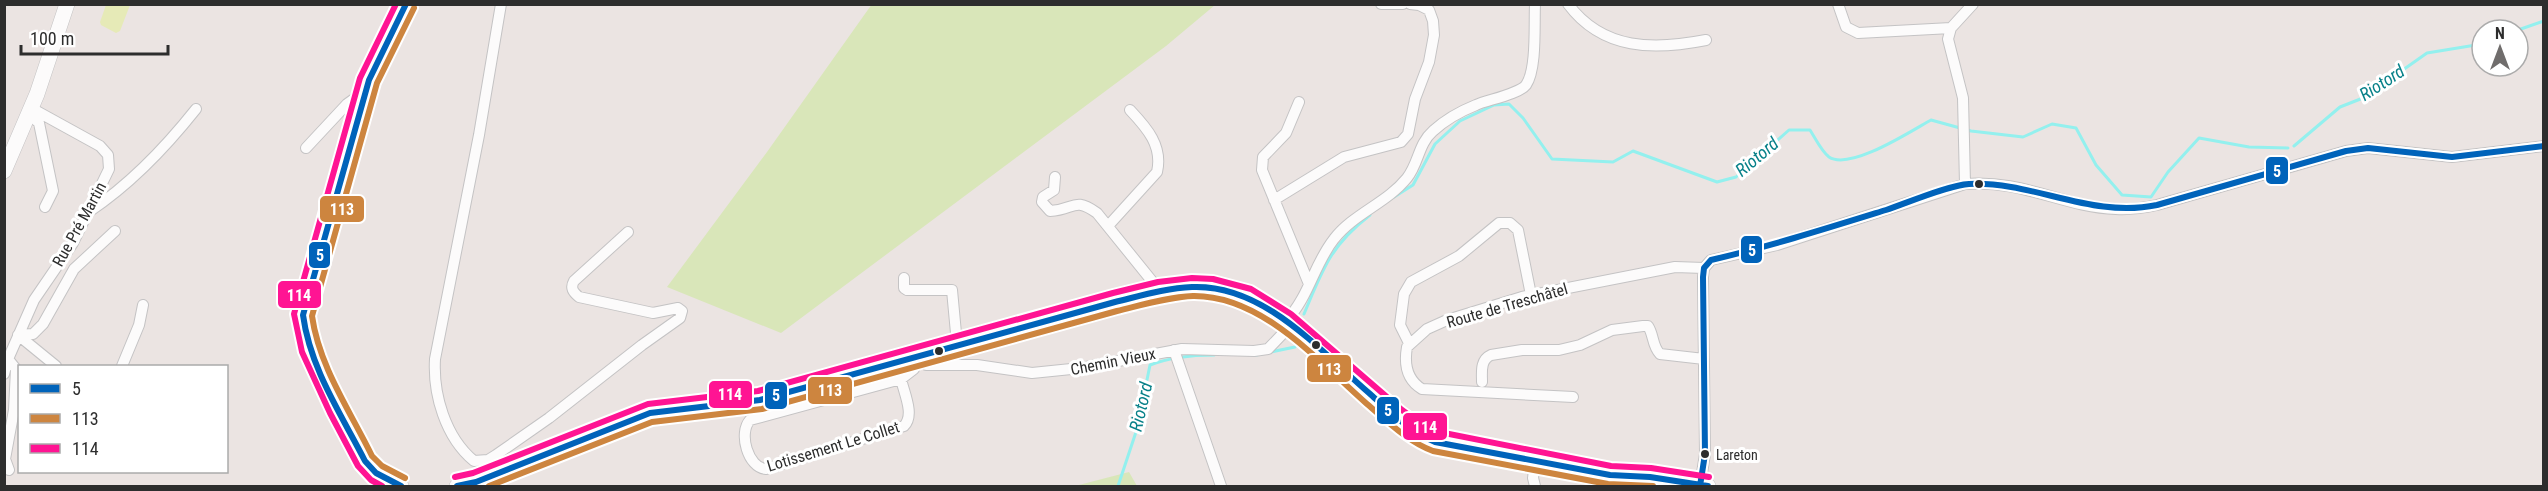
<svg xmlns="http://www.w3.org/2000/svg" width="2548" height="491" font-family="'Roboto Condensed',sans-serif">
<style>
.green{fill:#d9e6b9}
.pitch{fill:#e6eab7}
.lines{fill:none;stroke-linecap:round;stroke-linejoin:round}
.stream{stroke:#93f0ee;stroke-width:3}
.street-casing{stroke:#c4c3c4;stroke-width:12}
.secondary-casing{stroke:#c4c3c4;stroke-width:16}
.street{stroke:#fcfbfb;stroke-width:10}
.secondary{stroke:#fcfbfb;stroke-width:15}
.bus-1-casing{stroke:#fff;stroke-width:10}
.bus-2-casing{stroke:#fff;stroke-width:10}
.bus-3-casing{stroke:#fff;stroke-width:10}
.bus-1{stroke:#0063ba;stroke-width:6}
.bus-2{stroke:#cd853f;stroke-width:6}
.bus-3{stroke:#ff1493;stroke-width:6}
.bus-dot{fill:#2d2d2d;stroke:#fff;stroke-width:2}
.labels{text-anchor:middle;stroke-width:6;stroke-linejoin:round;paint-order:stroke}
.bus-label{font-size:14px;fill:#2d2d2d;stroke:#fff;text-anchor:start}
.street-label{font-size:16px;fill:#2d2d2d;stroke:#fff}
.water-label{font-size:18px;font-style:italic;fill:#088189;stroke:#fff}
.line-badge{stroke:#fff;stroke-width:2}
.badge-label{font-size:16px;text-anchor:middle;font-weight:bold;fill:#fff}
</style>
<rect width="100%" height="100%" fill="#ebe4e2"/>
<path class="green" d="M872 4 1215 5 1166 46 781 333 667 287 767 152Z
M1129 472 1137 486H1075Z"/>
<path class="pitch" d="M106 5H130L120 31 116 33 101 25 100 22Z"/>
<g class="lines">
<path class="stream" d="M2518 30 2544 21
M2294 146 2340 107 2363 98 2427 53 2482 44
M1394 197 1413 185 1435 144 1460 121 1494 105 1509 104 1523 118 1552 159 1613 162 1633 151 1717 182 1736 177 1789 130H1810C1815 138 1822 152 1829 157 1850 171 1911 131 1931 120L1971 131 2023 137 2052 124 2076 128 2096 165 2122 195 2151 197 2168 172 2199 138 2249 147 2288 148
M1304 314C1323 269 1330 246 1370 215
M1256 355 1295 347
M1118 486 1137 429 1150 365C1171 357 1191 355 1214 355"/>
<g class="street-casing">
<path id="street" d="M501 4 479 135 435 359C433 394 445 437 474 461L488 460 496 455 549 418 642 345 680 318 682 311 678 308 653 313 579 297C573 292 570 288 574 281L628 232
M1381 4H1403
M1568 4C1603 51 1655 50 1706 40
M1838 4 1846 27 1858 33 1951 28
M1299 102 1286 133 1263 157 1262 170 1309 284
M29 114 39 123 53 191 45 207
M306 148 347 104 354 99 363 100
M1055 177 1054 190 1043 197 1042 202 1050 211C1075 210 1073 196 1097 213L1160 291
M1965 184 1963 98 1948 39 1951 28 1973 4
M1274 200 1344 157 1401 142 1408 134 1415 99 1429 62 1434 35 1433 21 1429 10 1419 5 1410 4
M90 211C132 183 165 148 196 109
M1108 226 1157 172C1163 146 1147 128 1130 110
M904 278V288L907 290H952L957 344
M1286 321C1309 297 1314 264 1334 239 1353 214 1387 203 1407 178 1419 163 1418 144 1433 131 1445 120 1461 111 1476 105 1487 100 1519 94 1526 85 1537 69 1534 25 1535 4
M18 335 33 334 43 324 74 269 115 231
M18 335 56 366
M1409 343 1400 325 1404 294 1411 282 1459 256 1499 223H1510L1518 230 1531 295
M1174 350 1221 486
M8 359 16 369 14 410 5 459 9 470
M926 365H977L1032 373 1081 368 1182 349 1254 351 1268 349 1291 325
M122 366 139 325 143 305
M4 374 8 359 34 300 73 243 109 169 108 155 100 146 31 108
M901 379C904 393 915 415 904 426L766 469C748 468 738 433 750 420L901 379 914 369
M1482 382C1482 372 1480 360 1491 355L1522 350H1559L1580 345 1612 330 1643 326H1648C1654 335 1652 346 1660 354L1704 359
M1573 397 1422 389C1407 380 1404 364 1407 347L1427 329 1447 320 1522 297 1675 267 1704 268
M1535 462 1533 478 1535 486
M1700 486 1705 454 1703 277 1704 268 1711 260 1777 245 1965 184C2022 179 2063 207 2116 209 2130 210 2143 208 2157 205L2346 151 2368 148 2452 157 2544 146"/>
</g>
<g class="secondary-casing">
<path id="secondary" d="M4 171 37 94 67 4
M1643 477 1708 486
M401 486 376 473 365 461C347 424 304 353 303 315L369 80 406 4
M457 486 476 482 650 413C686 406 723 407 760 400L1115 302 1160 291 1192 287 1212 288 1248 297 1286 321 1396 417 1425 438 1465 449 1610 475 1656 486"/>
</g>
<use href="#street" class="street"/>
<use href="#secondary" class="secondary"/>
<g class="bus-1-casing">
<path id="bus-1" d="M401 486 376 473 365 461C341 414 310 368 303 315L369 80 406 4
M457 486 476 482 650 413 760 400 1115 302C1140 296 1166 288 1192 287 1264 284 1319 350 1369 393 1389 411 1410 432 1435 442L1610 475 1650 477 1708 486
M1700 486 1705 454 1703 277 1704 268 1711 260C1771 246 1828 228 1886 210 1907 203 1949 185 1969 184 2034 181 2091 219 2157 205L2346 151 2368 148 2452 157 2544 146"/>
</g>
<g class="bus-2-casing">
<path id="bus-2" d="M405 478 382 466 372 456C350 411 319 366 312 316L377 83 414 8
M489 486 652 422 762 409 1117 311C1142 305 1168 297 1193 296 1262 295 1319 362 1367 404 1387 421 1408 442 1433 451L1608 484 1653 486"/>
</g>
<g class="bus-3-casing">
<path id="bus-3" d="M455 477 473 473 648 404 758 391 1113 293 1158 282 1192 278 1213 279 1251 289 1291 314 1402 410 1429 430 1611 466 1651 468 1709 477
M382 486 371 480 358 466 330 413 302 352 294 314 360 78 396 4"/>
</g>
<use href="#bus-1" class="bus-1"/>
<use href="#bus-2" class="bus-2"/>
<use href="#bus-3" class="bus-3"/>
</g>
<g class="bus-dot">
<circle cx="1979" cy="184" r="5"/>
<circle cx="1316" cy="345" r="5"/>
<circle cx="939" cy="351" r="5"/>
<circle cx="1705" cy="454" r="5"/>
</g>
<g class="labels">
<g class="bus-label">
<text x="1716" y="460">Lareton</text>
</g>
<g class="street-label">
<text transform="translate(79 224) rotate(-61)" y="6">Rue Pré Martin</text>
<text transform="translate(1507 305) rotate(-16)" y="6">Route de Treschâtel</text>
<text transform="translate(1113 361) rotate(-11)" y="6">Chemin Vieux</text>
<text transform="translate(833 446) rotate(-17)" y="6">Lotissement Le Collet</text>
</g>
<g class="water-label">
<text transform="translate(2382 83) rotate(-33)" y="6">Riotord</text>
<text transform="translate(1757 157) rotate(-40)" y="6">Riotord</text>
<text transform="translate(1141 407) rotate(-77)" y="6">Riotord</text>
</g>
</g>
<g class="line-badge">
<rect x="2265" y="156" width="24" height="29" rx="6" fill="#0063ba"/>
<rect x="319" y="195" width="46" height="28" rx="6" fill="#cd853f"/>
<rect x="1740" y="235" width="23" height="29" rx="6" fill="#0063ba"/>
<rect x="308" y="241" width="23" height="28" rx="6" fill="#0063ba"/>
<rect x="277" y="280" width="45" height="29" rx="6" fill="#ff1493"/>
<rect x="1306" y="354" width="46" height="29" rx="6" fill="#cd853f"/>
<rect x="807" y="376" width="46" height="29" rx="6" fill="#cd853f"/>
<rect x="708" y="380" width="45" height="29" rx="6" fill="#ff1493"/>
<rect x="764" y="381" width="24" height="29" rx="6" fill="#0063ba"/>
<rect x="1376" y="396" width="24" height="29" rx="6" fill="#0063ba"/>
<rect x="1402" y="412" width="46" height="29" rx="6" fill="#ff1493"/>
</g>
<g class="badge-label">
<text x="2277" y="177">5</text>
<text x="342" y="215">113</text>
<text x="1752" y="256">5</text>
<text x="320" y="261">5</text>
<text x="299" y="301">114</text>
<text x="1329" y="375">113</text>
<text x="830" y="396">113</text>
<text x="730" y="400">114</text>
<text x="776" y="401">5</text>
<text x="1388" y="416">5</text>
<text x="1425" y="433">114</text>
</g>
<rect width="2548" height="491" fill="none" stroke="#2d2d2d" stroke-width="12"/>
<rect x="18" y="365" width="210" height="108" fill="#ffffff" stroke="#ababab" stroke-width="1.5"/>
<rect x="30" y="384" width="30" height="9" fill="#0063ba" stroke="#ababab" stroke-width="1.5"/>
<text x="72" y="395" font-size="18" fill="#2d2d2d">5</text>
<rect x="30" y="414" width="30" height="9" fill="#cd853f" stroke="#ababab" stroke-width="1.5"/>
<text x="72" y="425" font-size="18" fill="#2d2d2d">113</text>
<rect x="30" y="444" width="30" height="9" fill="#ff1493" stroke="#ababab" stroke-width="1.5"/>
<text x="72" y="455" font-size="18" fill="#2d2d2d">114</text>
<g transform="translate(2500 48)"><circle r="28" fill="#ffffff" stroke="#ababab" stroke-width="1.5"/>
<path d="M0-4.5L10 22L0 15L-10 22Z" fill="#706d6c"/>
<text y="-9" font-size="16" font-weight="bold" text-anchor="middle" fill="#2d2d2d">N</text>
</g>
<path d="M21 45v9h147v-9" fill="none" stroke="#2d2d2d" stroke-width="3"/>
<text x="30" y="45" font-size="18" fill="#2d2d2d" stroke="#ffffff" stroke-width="4.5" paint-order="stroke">100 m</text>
</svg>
